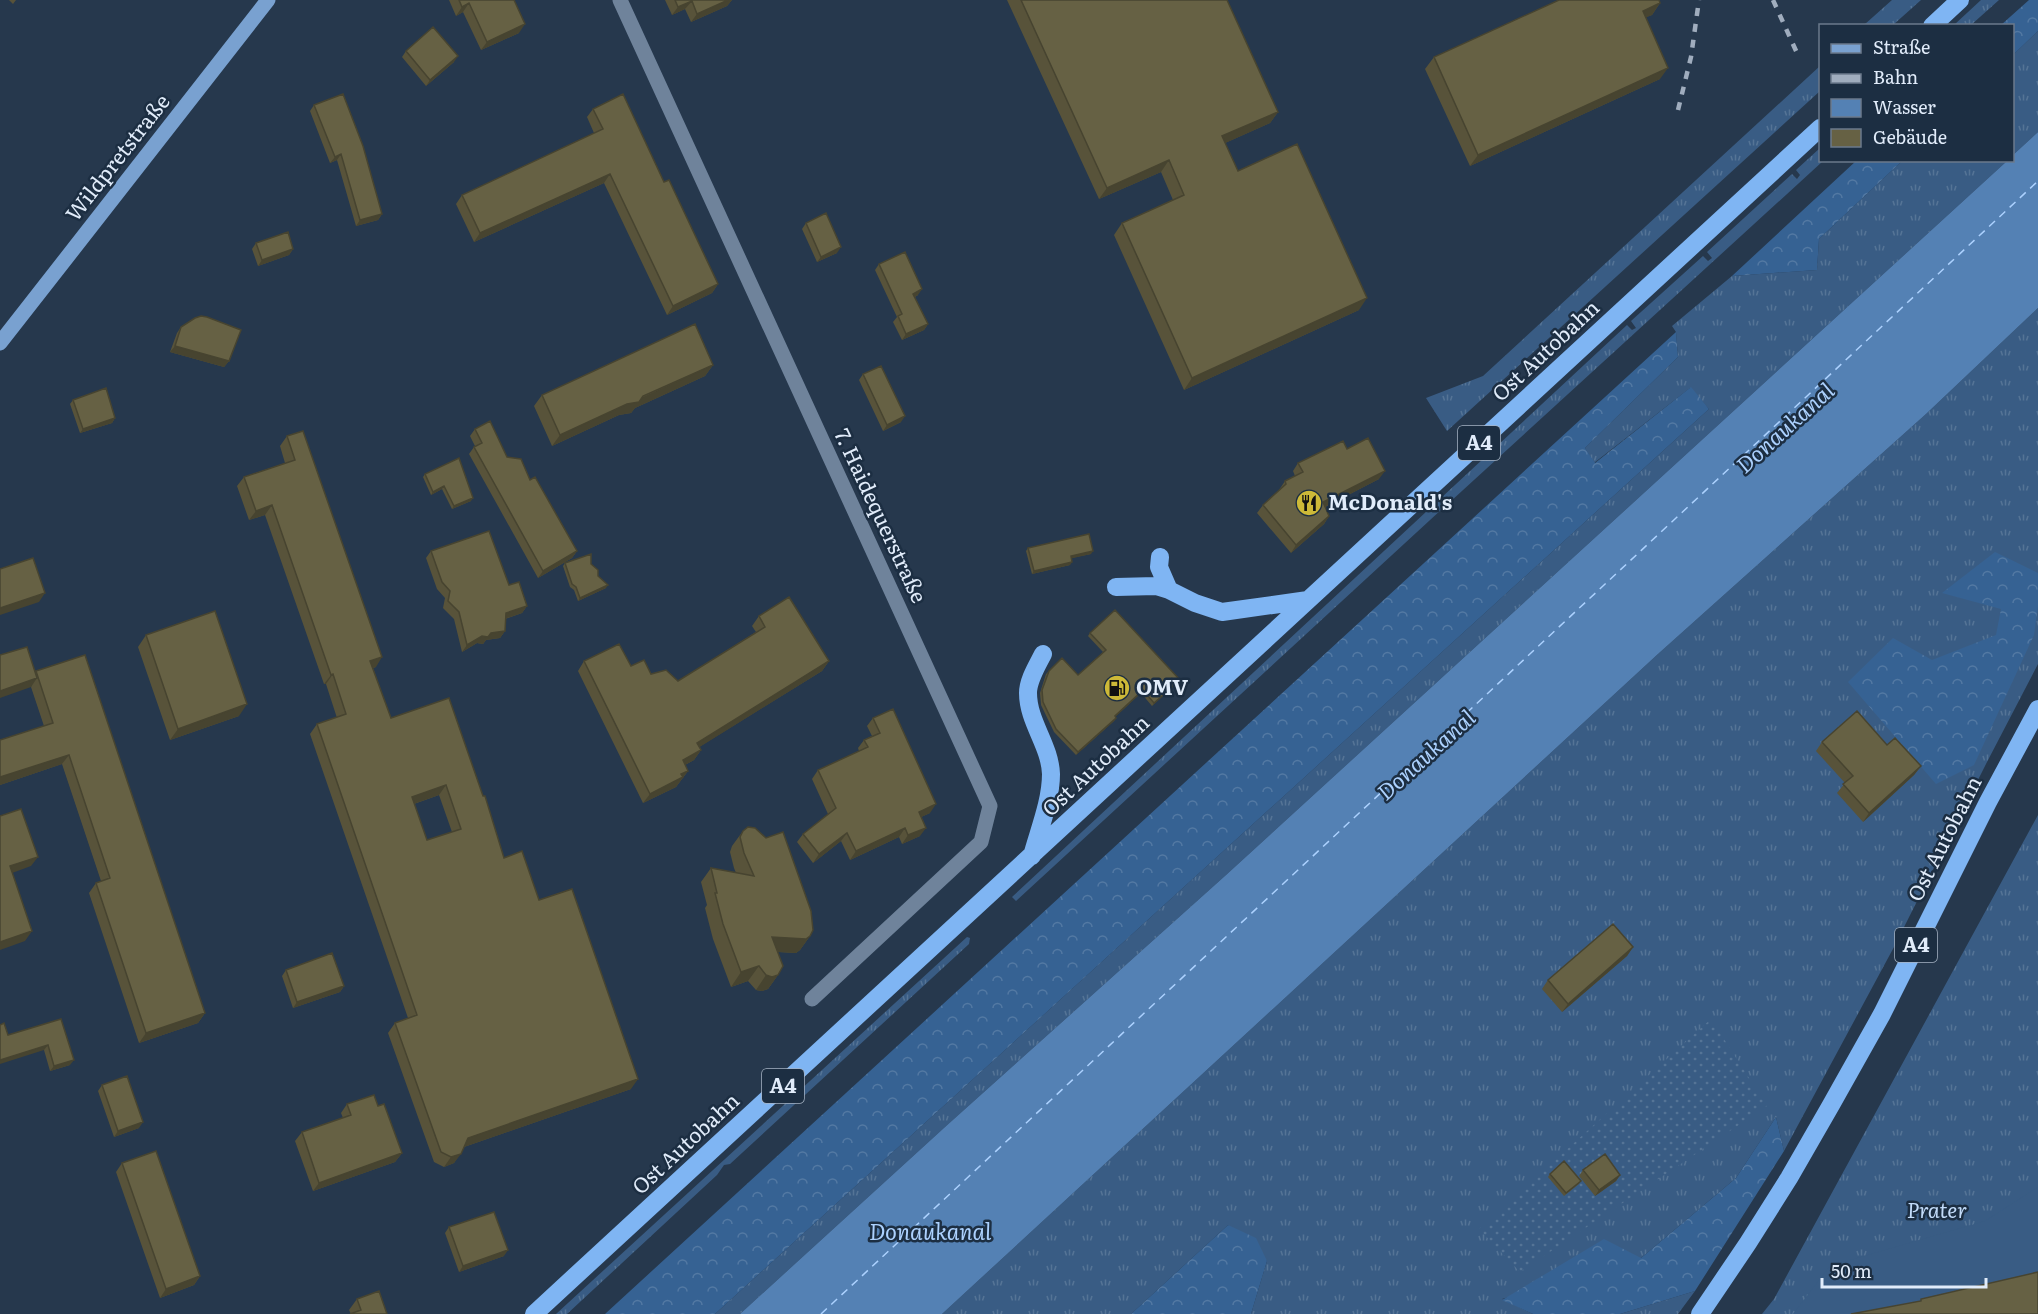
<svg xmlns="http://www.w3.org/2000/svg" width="2038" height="1314" font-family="Literata,serif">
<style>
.grass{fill:url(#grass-tufts)}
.forest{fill:url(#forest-crowns)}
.garden{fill:url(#garden-dots)}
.pitch{fill:#395c84}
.water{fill:#5481b4}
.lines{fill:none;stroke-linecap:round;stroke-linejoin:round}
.ferry{stroke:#acd1fe;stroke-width:1.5;stroke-dasharray:8 6;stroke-linecap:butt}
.street{stroke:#6f839b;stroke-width:15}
.primary{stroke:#79a1d0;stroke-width:15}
.highway{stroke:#7fb5f3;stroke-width:18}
.rail{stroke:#a0adbe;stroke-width:4.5;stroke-dasharray:8 8;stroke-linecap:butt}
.wall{fill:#58533a;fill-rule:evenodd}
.shaded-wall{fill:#474430}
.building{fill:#666144;stroke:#474430;stroke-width:1.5;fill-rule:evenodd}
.labels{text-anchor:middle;stroke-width:5;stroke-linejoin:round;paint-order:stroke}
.shield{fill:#1c2e42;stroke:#a6b3c3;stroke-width:1.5}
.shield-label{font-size:20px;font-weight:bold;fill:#e1ecfa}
.street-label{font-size:21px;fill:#e1ecfa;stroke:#1c2e42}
.poi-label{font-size:21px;font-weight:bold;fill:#e1ecfa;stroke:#1c2e42;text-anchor:start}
.park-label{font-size:21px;font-style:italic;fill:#c3dcfa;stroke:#1c2e42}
.water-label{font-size:22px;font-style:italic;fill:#acd1fe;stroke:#1c2e42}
</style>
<defs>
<pattern id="grass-tufts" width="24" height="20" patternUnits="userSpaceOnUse" patternTransform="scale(1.5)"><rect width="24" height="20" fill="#395c84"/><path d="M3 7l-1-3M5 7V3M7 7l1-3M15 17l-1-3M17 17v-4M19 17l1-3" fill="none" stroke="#557496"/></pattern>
<pattern id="forest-crowns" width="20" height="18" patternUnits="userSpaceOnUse" patternTransform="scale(1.5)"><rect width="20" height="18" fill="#366293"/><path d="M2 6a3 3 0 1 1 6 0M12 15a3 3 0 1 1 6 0" fill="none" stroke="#5379a3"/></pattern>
<pattern id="garden-dots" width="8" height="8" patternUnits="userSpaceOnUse" patternTransform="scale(1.5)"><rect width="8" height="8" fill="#395c84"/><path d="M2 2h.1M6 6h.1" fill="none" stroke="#557496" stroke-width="1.8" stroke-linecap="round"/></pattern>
</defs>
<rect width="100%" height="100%" fill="#26384d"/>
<path class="grass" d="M1892 0H1921L1893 25H1864Z
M1981 0H1999L1971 25H1954Z
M2038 31V132L2013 155V55Z
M1820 66V91L1447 431 1426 398 1483 376Z
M1820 148V160L1823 161 1451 501 1445 502 1442 509 1016 901 1012 897 1627 325 1632 330 1636 328 1631 321 1703 256 1708 261 1712 258 1707 252 1792 174 1797 179 1800 175 1796 170Z
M1902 161H2007L1226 875 945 1127 740 1314H715L1709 409 1690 388 1594 463 1585 448 1678 357 1676 332 1672 326 1732 276 1817 270 1819 239Z
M2038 308V664L1987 762 1894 947 1784 1151 1776 1117 1736 1178 1641 1258 1502 1299 1533 1314H1251L1267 1261 1228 1225 1131 1314H942L1658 654 1926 414Z
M2038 815V1314H1762L1774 1299Z
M967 937 970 938 969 944 730 1164 724 1165 717 1175 567 1314H556Z
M1695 1291 1678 1314H1620Z"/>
<path class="forest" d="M2029 0H2038V31L2013 55 2012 26 2001 25Z
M1856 161H1902L1819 239 1817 270 1732 276Z
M1676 332 1678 357 1585 448 1595 463 1691 387 1709 409 715 1314H605Z
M1995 552 2038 573V605L2034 635 1974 765 1936 784 1848 682 1893 638 1932 660 1996 635 2001 609 1942 593Z
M1776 1117 1784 1151 1695 1291 1620 1314H1533L1502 1300 1604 1239 1641 1258 1736 1178Z
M1228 1225 1256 1238 1267 1261 1251 1314H1131Z"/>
<path class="garden" d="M1711 1019 1767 1106 1520 1272 1479 1229Z"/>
<path class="pitch" d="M2038 1187V1314H1793L1830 1266 1985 1221Z"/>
<path class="water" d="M2038 132V308L1926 414 1658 654 942 1314H740L945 1127 1226 875 2007 161 2012 160 2013 155Z"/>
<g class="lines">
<path class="ferry" d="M821 1314 2038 181"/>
<path class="street" d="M620 0 990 806 981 842 812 999"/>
<path class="primary" d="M0 343 268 0"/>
<path class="highway" d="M1932 26 1960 0
M1160 557 1159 567 1169 590
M1116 587 1156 586 1169 590 1195 603 1222 612 1308 600
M1032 856C1039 830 1051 801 1051 774 1050 745 1028 722 1028 693 1028 680 1037 666 1043 654
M534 1314 1820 128
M1700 1314 1748 1243 1789 1178 1831 1105 1882 1014 1988 802 2038 709"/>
<path class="rail" d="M1773 0 1797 53
M1678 110 1691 57 1699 0"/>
</g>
<path class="wall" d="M9 0H16L13 4Z
M449 0H514L519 33 481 50 463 12 456 16Z
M665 0H732L727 6 691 22 685 9 672 15Z
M1007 0H1227L1278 112 1270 123 1225 143 1238 171 1359 310 1184 390 1114 235 1122 223 1173 200 1161 172 1099 199Z
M1660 3 1652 15 1646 17 1660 79 1470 166 1425 69 1434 57Z
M406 51 454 62 426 86 402 57Z
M314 105 382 214 378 220 356 226 337 160 330 163 310 111Z
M593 109 664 182 718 284 712 293 667 315 604 183 474 242 456 204 462 195 594 133 587 117Z
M806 223 837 253 817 262 802 229Z
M256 243 293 249 289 255 258 266 252 249Z
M879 264 918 295 915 297 928 324 924 330 902 340 893 322 897 317 875 270Z
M181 327 229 361 224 367 170 352 177 333Z
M713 365 705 376 635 408 631 413 619 415 552 446 534 406 542 395Z
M863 374 901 422 883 431 859 380Z
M73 400 115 418 112 423 80 433 70 404Z
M475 429 507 457 530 480 577 551 572 558 538 578 469 454 474 447 475 446 470 436Z
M287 436 376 667 373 668 391 718 539 900 631 1089 464 1147 454 1163 444 1167 434 1162 388 1033 395 1023 408 1018 310 734 317 724 337 718 326 684H324L265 515 249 520 237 486 244 477 285 463 280 446ZM439 795 452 832 427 840 414 804Z
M1347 449 1379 479 1325 507 1329 516 1324 524 1291 553 1257 513 1263 505 1279 490 1285 481 1295 476 1293 471 1298 463Z
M425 474 471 501 452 509 442 489 431 495 423 477Z
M1028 548 1091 554 1071 558 1070 565 1032 574 1026 551Z
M431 551 509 585 527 606 522 613 505 619V631L500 638 486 640 483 644 477 643 462 652 454 619 443 608 445 598 437 589 426 558Z
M565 563 591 564 606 588 578 601 574 590 570 587 563 566Z
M759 616 829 661 822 671 699 747 701 750 694 760 685 765 688 771 676 787 643 803 578 671 584 661 631 666 651 674 678 681 756 632 752 626Z
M1090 633 1180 680 1152 706 1141 693 1115 717 1116 718 1114 721 1076 755 1054 732 1041 705 1040 693 1046 674 1049 671 1078 675 1103 652 1088 636Z
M146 635 239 716 170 740 138 647Z
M36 671 205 1013 198 1023 139 1043 89 893 96 883 101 881 62 764 0 785V740L44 726 31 687Z
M873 718 930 813 921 817 920 836 902 844 899 837 850 860 841 841 813 863 797 842 803 834 828 814 812 779 818 770 859 751 858 748 864 740 872 736 867 726Z
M1822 742 1887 745 1921 766 1914 775 1863 822 1837 793 1845 783 1816 751Z
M743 831 810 936 800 950 796 953 778 952V975L768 989 762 991 756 990 748 981 731 987 713 939 705 908 707 905 701 882 711 868 736 873 734 868 730 852 732 846Z
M1633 947 1627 956 1562 1012 1542 989 1548 980Z
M286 970 344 986 340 992 293 1008 282 976Z
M61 1019 70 1065 50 1071 44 1050 8 1035Z
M102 1085 139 1128 114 1137 98 1091Z
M347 1104 378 1106 402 1153 395 1162 313 1191 295 1141 302 1132 343 1118 341 1113Z
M122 1163 200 1276 194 1285 160 1298 116 1172Z
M1583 1170 1620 1175 1616 1181 1595 1196 1579 1176Z
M1550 1174 1581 1181 1579 1184 1564 1196 1548 1177Z
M449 1227 504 1256 459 1272 445 1233Z
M357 1299 387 1314H351L349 1310Z"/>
<path class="shaded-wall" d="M728 0H732L727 6 691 22 697 14Z
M692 1 685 9 672 15 678 7Z
M469 3 463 12 456 16 462 7Z
M1660 3 1652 15 1635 22 1643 11Z
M525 24 519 33 481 50 487 42Z
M458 56 454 62 426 86 430 80Z
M1668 68 1660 79 1470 166 1478 155Z
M1278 112 1270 123 1214 148 1222 136Z
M341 154 337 160 330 163 335 157Z
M1169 160 1161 172 1099 199 1107 188Z
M610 174 604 183 474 242 480 233Z
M382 214 378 220 356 226 360 220Z
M841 247 837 253 817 262 821 257Z
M293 249 289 255 258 266 262 260Z
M718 284 712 293 667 315 673 306Z
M922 289 918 295 909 300 913 294Z
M1367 298 1359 310 1184 390 1192 378Z
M928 324 924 330 902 340 906 334Z
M175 346 229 361 224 367 170 352Z
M713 365 705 376 635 408 631 413 619 415 552 446 560 435Z
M905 416 901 422 883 431 887 425Z
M115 418 112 423 80 433 83 429Z
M1385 471 1379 479 1317 511 1323 502Z
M444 486 442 489 431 495 433 492Z
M473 498 471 501 452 509 454 506Z
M272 505 265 515 249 520 256 511Z
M1329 516 1324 524 1291 553 1296 545Z
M577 551 572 558 538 578 543 571Z
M1093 551 1091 554 1069 559 1071 556Z
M1072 562 1070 565 1032 574 1034 571Z
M608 585 606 588 578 601 580 598Z
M45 593 39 602 0 615V608Z
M527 606 522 613 501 620 506 613Z
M505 631 500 638 486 640 483 644 477 643 462 652 467 645 482 636 491 633Z
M382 657 376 667 364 671 370 661Z
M829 661 822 671 690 753 697 743Z
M333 674 326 684H324L331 675Z
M37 678 31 687 0 698V691Z
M1180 680 1177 683 1152 706 1154 703Z
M1143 690 1141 693 1113 719 1115 716Z
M247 704 239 716 170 740 178 729Z
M1116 718 1114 721 1076 755 1078 752Z
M701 750 694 760 676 770 683 760Z
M69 755 62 764 0 785V777Z
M1921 766 1914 775 1863 822 1869 813Z
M688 771 676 787 643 803 650 794 681 774Z
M446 785 439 795 405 807 412 797Z
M936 804 930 813 913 821 919 812Z
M905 828 899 837 850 860 856 851Z
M926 828 920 836 902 844 908 835Z
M847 833 841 841 813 863 819 854Z
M38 857 31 866 4 876 10 866Z
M32 931 25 941 0 950V942Z
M810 936 800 950 796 953 762 951 772 937Z
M1633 947 1627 956 1562 1012 1568 1004Z
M759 966 748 981 731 987 741 972Z
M766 975H778L768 989 762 991 756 990Z
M344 986 340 992 293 1008 297 1002Z
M205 1013 198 1023 139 1043 146 1033Z
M48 1045 44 1050 0 1064V1060Z
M74 1060 70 1065 50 1071 54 1066Z
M638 1079 631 1089 461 1148 468 1138Z
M143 1122 139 1128 114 1137 118 1131Z
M402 1153 395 1162 313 1191 319 1183Z
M461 1154 454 1163 444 1167 451 1157Z
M1620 1175 1616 1181 1595 1196 1599 1190Z
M508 1250 504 1256 459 1272 463 1266Z
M200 1276 194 1285 160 1298 166 1289Z"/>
<path class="building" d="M459 0H514L525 24 487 42 469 3 462 7Z
M675 0H728L697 14 692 1 678 7Z
M1021 0H1227L1278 112 1222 136 1238 171 1297 144 1367 298 1192 378 1122 223 1184 195 1169 160 1107 188Z
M1559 0H1659L1660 3 1643 11 1668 68 1478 155 1434 57Z
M433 27 458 56 430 80 406 51Z
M343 94 363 146 382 214 360 220 341 154 335 157 314 105Z
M623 94 664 182 669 180 718 284 673 306 610 174 480 233 462 195 603 129 593 109Z
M826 213 841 247 821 257 806 223Z
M288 232 293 249 262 260 256 243Z
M905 252 922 289 913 294 928 324 906 334 898 316 902 314 879 264Z
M201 316 207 317 241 330 229 361 175 346 181 327 195 318Z
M695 324 713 365 643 396 639 402 627 404 560 435 542 395Z
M881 366 905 416 887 425 863 374Z
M106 388 115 418 83 429 73 400Z
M490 421 507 457 521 459 530 480 535 477 577 551 543 571 474 447 482 443 475 429Z
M303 431 382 657 370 661 391 718 449 698 483 796H485L504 858 522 851 539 900 572 889 638 1079 468 1138 461 1154 451 1157 441 1152 395 1023 417 1015 317 724 346 714 333 674 331 675 272 505 256 511 244 477 295 460 287 436ZM446 785 461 829 427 840 412 797Z
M1368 438 1385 471 1323 502 1329 516 1296 545 1263 505 1286 484 1285 481 1303 472 1298 463 1343 441 1347 449Z
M459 458 473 498 454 506 444 486 433 492 425 474Z
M489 531 509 585 519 582 527 606 506 613 505 631 491 633 488 637 482 636 467 645 459 612 448 601 450 591 442 582 431 551Z
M1089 534 1093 551 1071 556 1072 562 1034 571 1028 548Z
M591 554V564L598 570V576L608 585 580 598 576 587 572 584 565 563Z
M33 558 45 593 0 608V569Z
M789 597 829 661 697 743 701 750 683 760 688 771 681 774 683 777 650 794 584 661 619 644 631 666 644 660 651 674 666 670 678 681 765 627 759 616Z
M1115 610 1180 680 1154 703 1143 690 1115 716 1116 718 1078 752 1056 729 1043 702 1042 690 1049 671 1062 658 1078 675 1106 650 1090 633Z
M215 611 247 704 178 729 146 635Z
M27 647 37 678 0 691V655Z
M85 655 205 1013 146 1033 96 883 110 878 69 755 0 777V740L53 723 36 671Z
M893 709 936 804 919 812 926 828 908 835 905 828 856 851 847 833 819 854 803 834 836 808 818 770 868 747 864 740 880 733 873 718Z
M1857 711 1887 745 1895 738 1921 766 1869 813 1843 784 1853 776 1822 742Z
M21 809 38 857 10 866 32 931 0 942V816Z
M748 827 755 828 766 838 783 832 811 911 813 930 810 936 806 939 772 937 783 966 778 975 772 977 766 975 759 966 741 972 723 924 715 893H717L711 868 754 876 744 853 740 837 743 831Z
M1613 924 1633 947 1568 1004 1548 980Z
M332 953 344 986 297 1002 286 970Z
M61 1019 74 1060 54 1066 48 1045 0 1060V1025L4 1023 8 1035Z
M127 1076 143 1122 118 1131 102 1085Z
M374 1095 378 1106 384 1104 402 1153 319 1183 302 1132 351 1115 347 1104Z
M156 1151 200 1276 166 1289 122 1163Z
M1605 1154 1620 1175 1599 1190 1583 1170Z
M1564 1161 1581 1181 1566 1193 1550 1174Z
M494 1212 508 1250 463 1266 449 1227Z
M2038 1272V1314H1851L1921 1301V1299Z
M379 1291 387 1314H350L361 1310 357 1299Z"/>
<defs>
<g id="restaurant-disc" transform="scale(1.35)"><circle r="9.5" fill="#cdb938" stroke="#1c2e42"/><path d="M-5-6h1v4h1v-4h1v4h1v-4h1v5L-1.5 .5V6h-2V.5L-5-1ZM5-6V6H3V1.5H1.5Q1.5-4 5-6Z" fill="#111"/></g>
<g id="fuel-disc" transform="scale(1.35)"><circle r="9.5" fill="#cdb938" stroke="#1c2e42"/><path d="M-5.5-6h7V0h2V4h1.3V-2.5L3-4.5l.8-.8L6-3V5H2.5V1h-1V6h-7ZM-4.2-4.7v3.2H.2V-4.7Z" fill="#111"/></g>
</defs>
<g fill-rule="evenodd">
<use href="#restaurant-disc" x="1309" y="503"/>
<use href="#fuel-disc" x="1117" y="688"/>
</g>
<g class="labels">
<g class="shield">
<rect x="1458" y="426" width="42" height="34" rx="4.5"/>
<rect x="1895" y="928" width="42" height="34" rx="4.5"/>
<rect x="762" y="1069" width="42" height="34" rx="4.5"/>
</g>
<g class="shield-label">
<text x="1479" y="450">A4</text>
<text x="1916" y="952">A4</text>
<text x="783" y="1093">A4</text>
</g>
<g class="street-label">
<text transform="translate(118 158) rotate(-52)" y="7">Wildpretstraße</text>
<text transform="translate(1546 351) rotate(-43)" y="7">Ost Autobahn</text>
<text transform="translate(880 516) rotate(65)" y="7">7. Haidequerstraße</text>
<text transform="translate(1096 766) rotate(-43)" y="7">Ost Autobahn</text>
<text transform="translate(1945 839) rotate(-63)" y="7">Ost Autobahn</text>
<text transform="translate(686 1144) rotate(-43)" y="7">Ost Autobahn</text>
</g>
<g class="poi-label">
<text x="1328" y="510">McDonald's</text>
<text x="1136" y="695">OMV</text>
</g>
<g class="park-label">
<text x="1937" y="1218">Prater</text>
</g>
<g class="water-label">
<text transform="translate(1785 428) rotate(-42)" y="8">Donaukanal</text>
<text transform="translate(1426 755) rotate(-42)" y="8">Donaukanal</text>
<text x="930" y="1240">Donaukanal</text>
</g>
</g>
<rect x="1819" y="24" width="195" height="138" fill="#1c2e42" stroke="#6b7a8c" stroke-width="1.5"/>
<rect x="1831" y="44" width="30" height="9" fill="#79a1d0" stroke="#6b7a8c" stroke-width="1.5"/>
<text x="1873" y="54" font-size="18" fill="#e1ecfa">Straße</text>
<rect x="1831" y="74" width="30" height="9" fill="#a0adbe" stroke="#6b7a8c" stroke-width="1.5"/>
<text x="1873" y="84" font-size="18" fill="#e1ecfa">Bahn</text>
<rect x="1831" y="99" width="30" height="18" fill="#5481b4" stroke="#6b7a8c" stroke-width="1.5"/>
<text x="1873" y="114" font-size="18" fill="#e1ecfa">Wasser</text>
<rect x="1831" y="129" width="30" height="18" fill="#666144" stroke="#6b7a8c" stroke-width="1.5"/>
<text x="1873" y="144" font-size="18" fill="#e1ecfa">Gebäude</text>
<path d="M1822 1278v9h164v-9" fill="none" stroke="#e1ecfa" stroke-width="3"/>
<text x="1831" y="1278" font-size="18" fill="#e1ecfa" stroke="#1c2e42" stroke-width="4.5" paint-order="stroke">50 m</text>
</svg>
